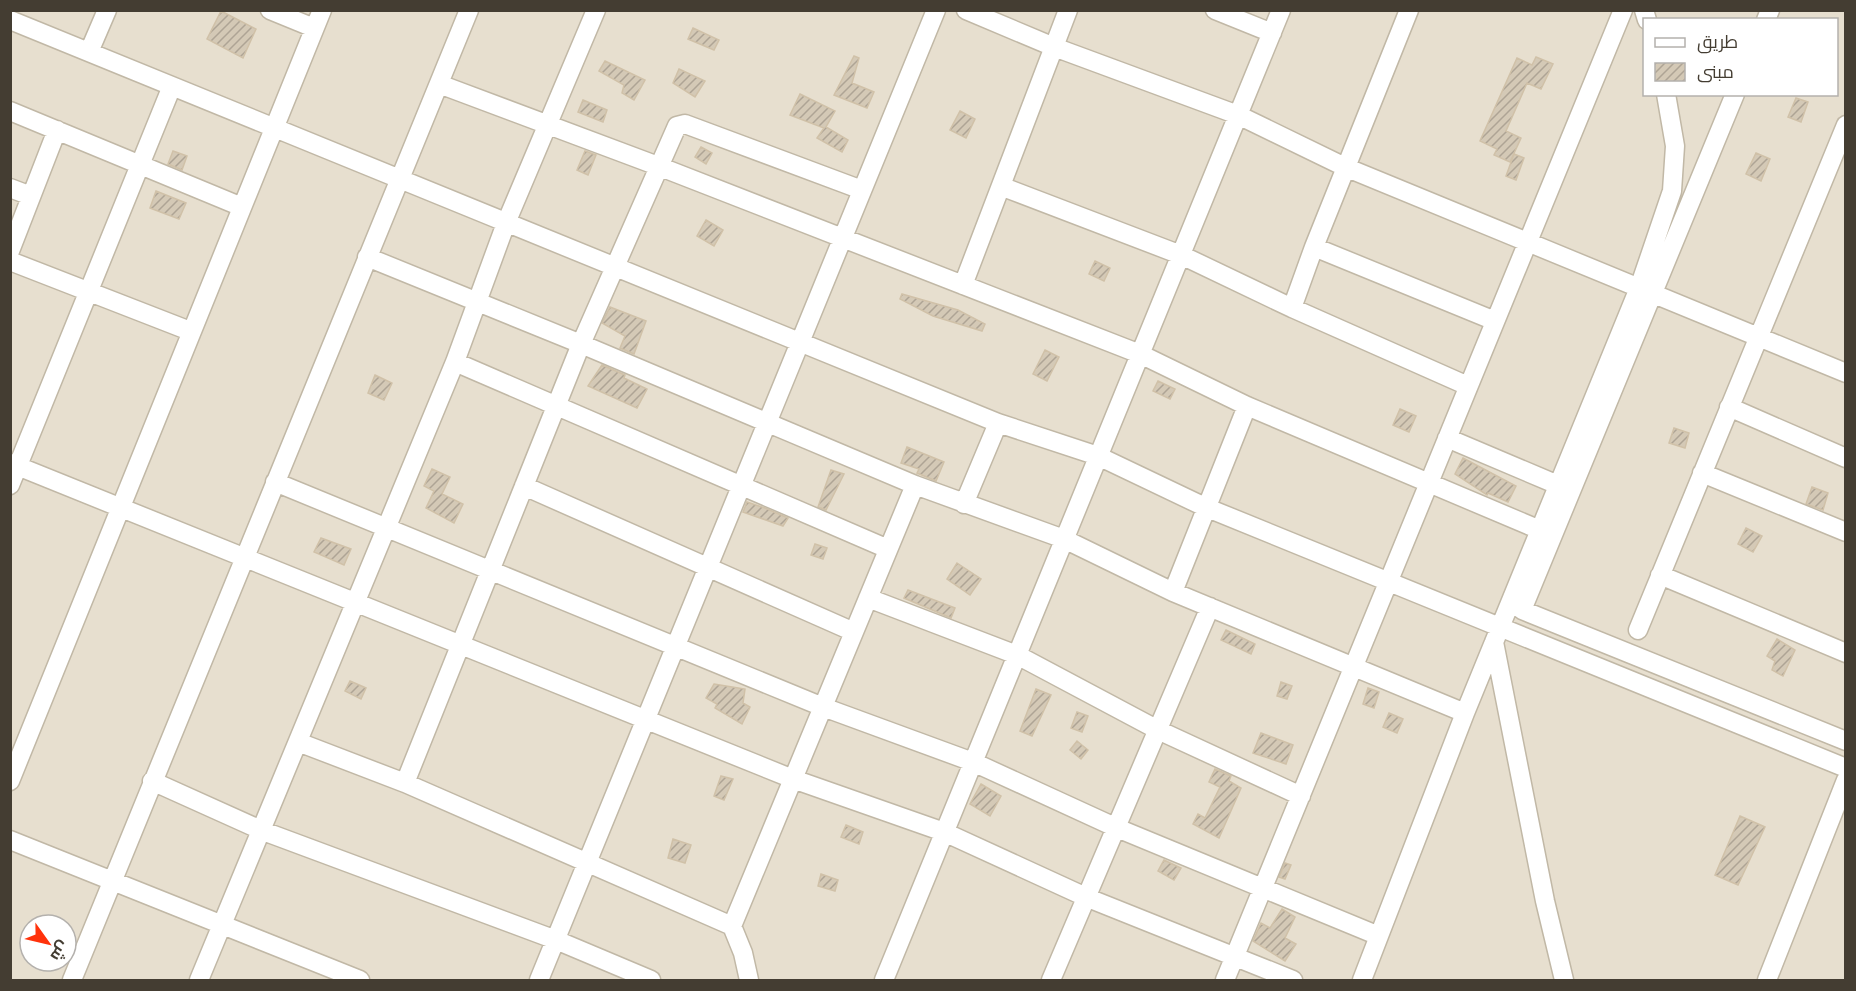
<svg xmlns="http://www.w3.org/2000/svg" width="1856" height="991" font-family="Raleway,Cairo,sans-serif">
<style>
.residential{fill:#e7dfcf;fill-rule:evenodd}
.building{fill:url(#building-hatch);stroke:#d0c1a8;stroke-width:1.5}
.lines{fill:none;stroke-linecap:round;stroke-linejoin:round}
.minor-casing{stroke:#c1b8a6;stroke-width:21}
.minor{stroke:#fff;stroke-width:18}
</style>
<defs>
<pattern id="building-hatch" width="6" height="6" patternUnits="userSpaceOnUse" patternTransform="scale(1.5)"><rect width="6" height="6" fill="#d4c9b6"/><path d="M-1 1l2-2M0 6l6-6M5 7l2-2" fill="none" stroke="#aea495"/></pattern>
</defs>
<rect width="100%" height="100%" fill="#f2ede1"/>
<path class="residential" d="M11 11H1845V980H11ZM1644 20H1836V94H1644ZM30 925H66V961H30Z"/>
<path class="building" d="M221 11 256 29 243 58 207 39Z
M693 28 719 40 714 50 688 39Z
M854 56 859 58 852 83 874 92 867 108 834 95Z
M1536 57 1553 64 1541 89 1527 83 1506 131 1521 138 1510 162 1494 155 1497 149 1480 141 1517 58 1532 65Z
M605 61 645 80 634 100 622 93 624 85 599 71Z
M679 69 705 81 695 97 673 83Z
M800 94 835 111 826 127 848 140 842 152 817 138 824 128 790 115Z
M1796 98 1808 102 1801 122 1788 117Z
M583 100 607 110 603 122 578 112Z
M960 111 975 119 966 138 950 130Z
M701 147 712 153 706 164 695 157Z
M173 151 187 156 182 170 168 164Z
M585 151 596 155 588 175 577 170Z
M1756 153 1770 159 1761 181 1746 174Z
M1514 154 1524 158 1516 180 1506 176Z
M156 191 186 203 179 219 150 208Z
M706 220 723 230 714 246 697 236Z
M1095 261 1110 268 1104 281 1089 274Z
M902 294 958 310 985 324 982 331 933 316 900 299Z
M610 307 646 321 634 354 620 348 625 336 602 323Z
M1045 350 1059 357 1047 381 1033 374Z
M602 365 625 375 624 378 647 389 637 408 588 386Z
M375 375 392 383 384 400 368 393Z
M1158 381 1175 389 1170 399 1153 391Z
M1400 409 1416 416 1409 432 1393 425Z
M1674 428 1689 433 1685 448 1669 443Z
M907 447 944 462 936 481 917 473 919 469 901 463Z
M1463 458 1516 486 1508 502 1488 493 1487 495 1455 474Z
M432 469 450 477 442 494 463 504 454 523 426 508 434 491 424 486Z
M831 470 844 474 826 510 818 507Z
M1812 487 1828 493 1823 510 1806 504Z
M747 502 765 508 788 518 783 526 743 512Z
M1746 528 1762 536 1753 552 1738 544Z
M321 538 351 549 344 565 314 552Z
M815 544 827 548 823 559 811 555Z
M957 563 981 579 970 595 947 579Z
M908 590 955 608 951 618 904 598Z
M1226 630 1255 644 1251 654 1221 640Z
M1777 639 1795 650 1783 676 1772 670 1775 661 1767 656Z
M350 681 366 688 361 699 345 691Z
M1281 682 1292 686 1287 699 1277 696Z
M714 684 745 689 743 703 750 707 742 724 715 708 717 704 706 698Z
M1368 688 1379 692 1374 708 1363 704Z
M1036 689 1051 695 1032 736 1020 731Z
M1077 712 1088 716 1082 732 1071 728Z
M1389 713 1403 719 1397 733 1383 727Z
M1261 733 1293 745 1286 764 1253 753Z
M1077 741 1088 750 1081 759 1070 750Z
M1215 769 1231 776 1229 781 1241 788 1219 838 1193 824 1198 814 1205 818 1220 787 1209 782Z
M721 776 733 779 724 800 714 796Z
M981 784 1001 796 990 816 970 804Z
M1740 816 1765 827 1738 885 1715 875Z
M846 825 863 832 859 844 841 837Z
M673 839 691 845 685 863 668 858Z
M1164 860 1181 868 1174 880 1158 871Z
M1285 863 1291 865 1285 879 1279 877Z
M821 874 838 880 835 891 818 886Z
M1282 909 1295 917 1285 938 1296 944 1285 961 1253 941 1261 923 1270 928Z"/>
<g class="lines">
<g class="minor-casing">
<path id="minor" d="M270 10 314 28
M966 10 1054 47 1238 115 1345 167 1846 373
M1215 10 1272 33
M1409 10 1314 247 1495 321
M1644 10 1647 20
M10 20 998 423 1098 456 1205 507 1846 768
M1766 20 1770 10
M89 52 107 10
M439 84 658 166 1140 354 1247 406 1540 530
M1735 94 1522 610 1846 741
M10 111 242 207
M1003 187 1181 255 1292 308 1468 386
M10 188 31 196
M10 251 57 130
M367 257 581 344 915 485 1064 539 1173 592 1465 713
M10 261 190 331
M963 285 1068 10
M1292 308 1314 247
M455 362 888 549
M1729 407 1846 458
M1447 438 1558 485
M10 463 793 779 944 832 1088 898 1293 980
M1702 473 1846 532
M275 482 823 707 973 762 1117 828 1379 936
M10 485 172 86
M524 486 854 632
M964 504 998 423
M1660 575 1846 653
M1173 592 1247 406
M868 598 1017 655 1158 730 1301 796
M1638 630 1846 125
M1494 642 1545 901 1564 980
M298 742 405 783 732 926 743 953 749 980
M10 781 322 10
M152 781 263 831 556 940 651 980
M405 783 581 344 677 126 685 124 862 190
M10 840 360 980
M732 926 915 485
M72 980 469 10
M199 980 455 362 506 223 596 10
M539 980 936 10
M884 980 1281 10
M1051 980 1210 607
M1225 980 1623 10
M1362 980 1465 713 1639 288 1672 191 1675 146 1666 94
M1767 980 1846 780"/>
</g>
<use href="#minor" class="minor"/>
</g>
<rect width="1856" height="991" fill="none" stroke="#443d32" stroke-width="24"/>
<rect x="1643" y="18" width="195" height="78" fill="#ffffff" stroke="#b4b1ad" stroke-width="1.5"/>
<rect x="1655" y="38" width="30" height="9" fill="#ffffff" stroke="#b4b1ad" stroke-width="1.5"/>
<text x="1697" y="48" font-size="18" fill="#443d32">طريق</text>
<rect x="1655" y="63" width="30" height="18" fill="url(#building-hatch)" stroke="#b4b1ad" stroke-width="1.5"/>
<text x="1697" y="78" font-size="18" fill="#443d32">مبنى</text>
<g transform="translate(48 943) rotate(124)"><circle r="28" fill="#ffffff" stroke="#b4b1ad" stroke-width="1.5"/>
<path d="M0-4.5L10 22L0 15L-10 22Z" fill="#ff320b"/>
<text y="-9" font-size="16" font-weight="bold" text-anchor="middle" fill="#443d32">ش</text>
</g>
</svg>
